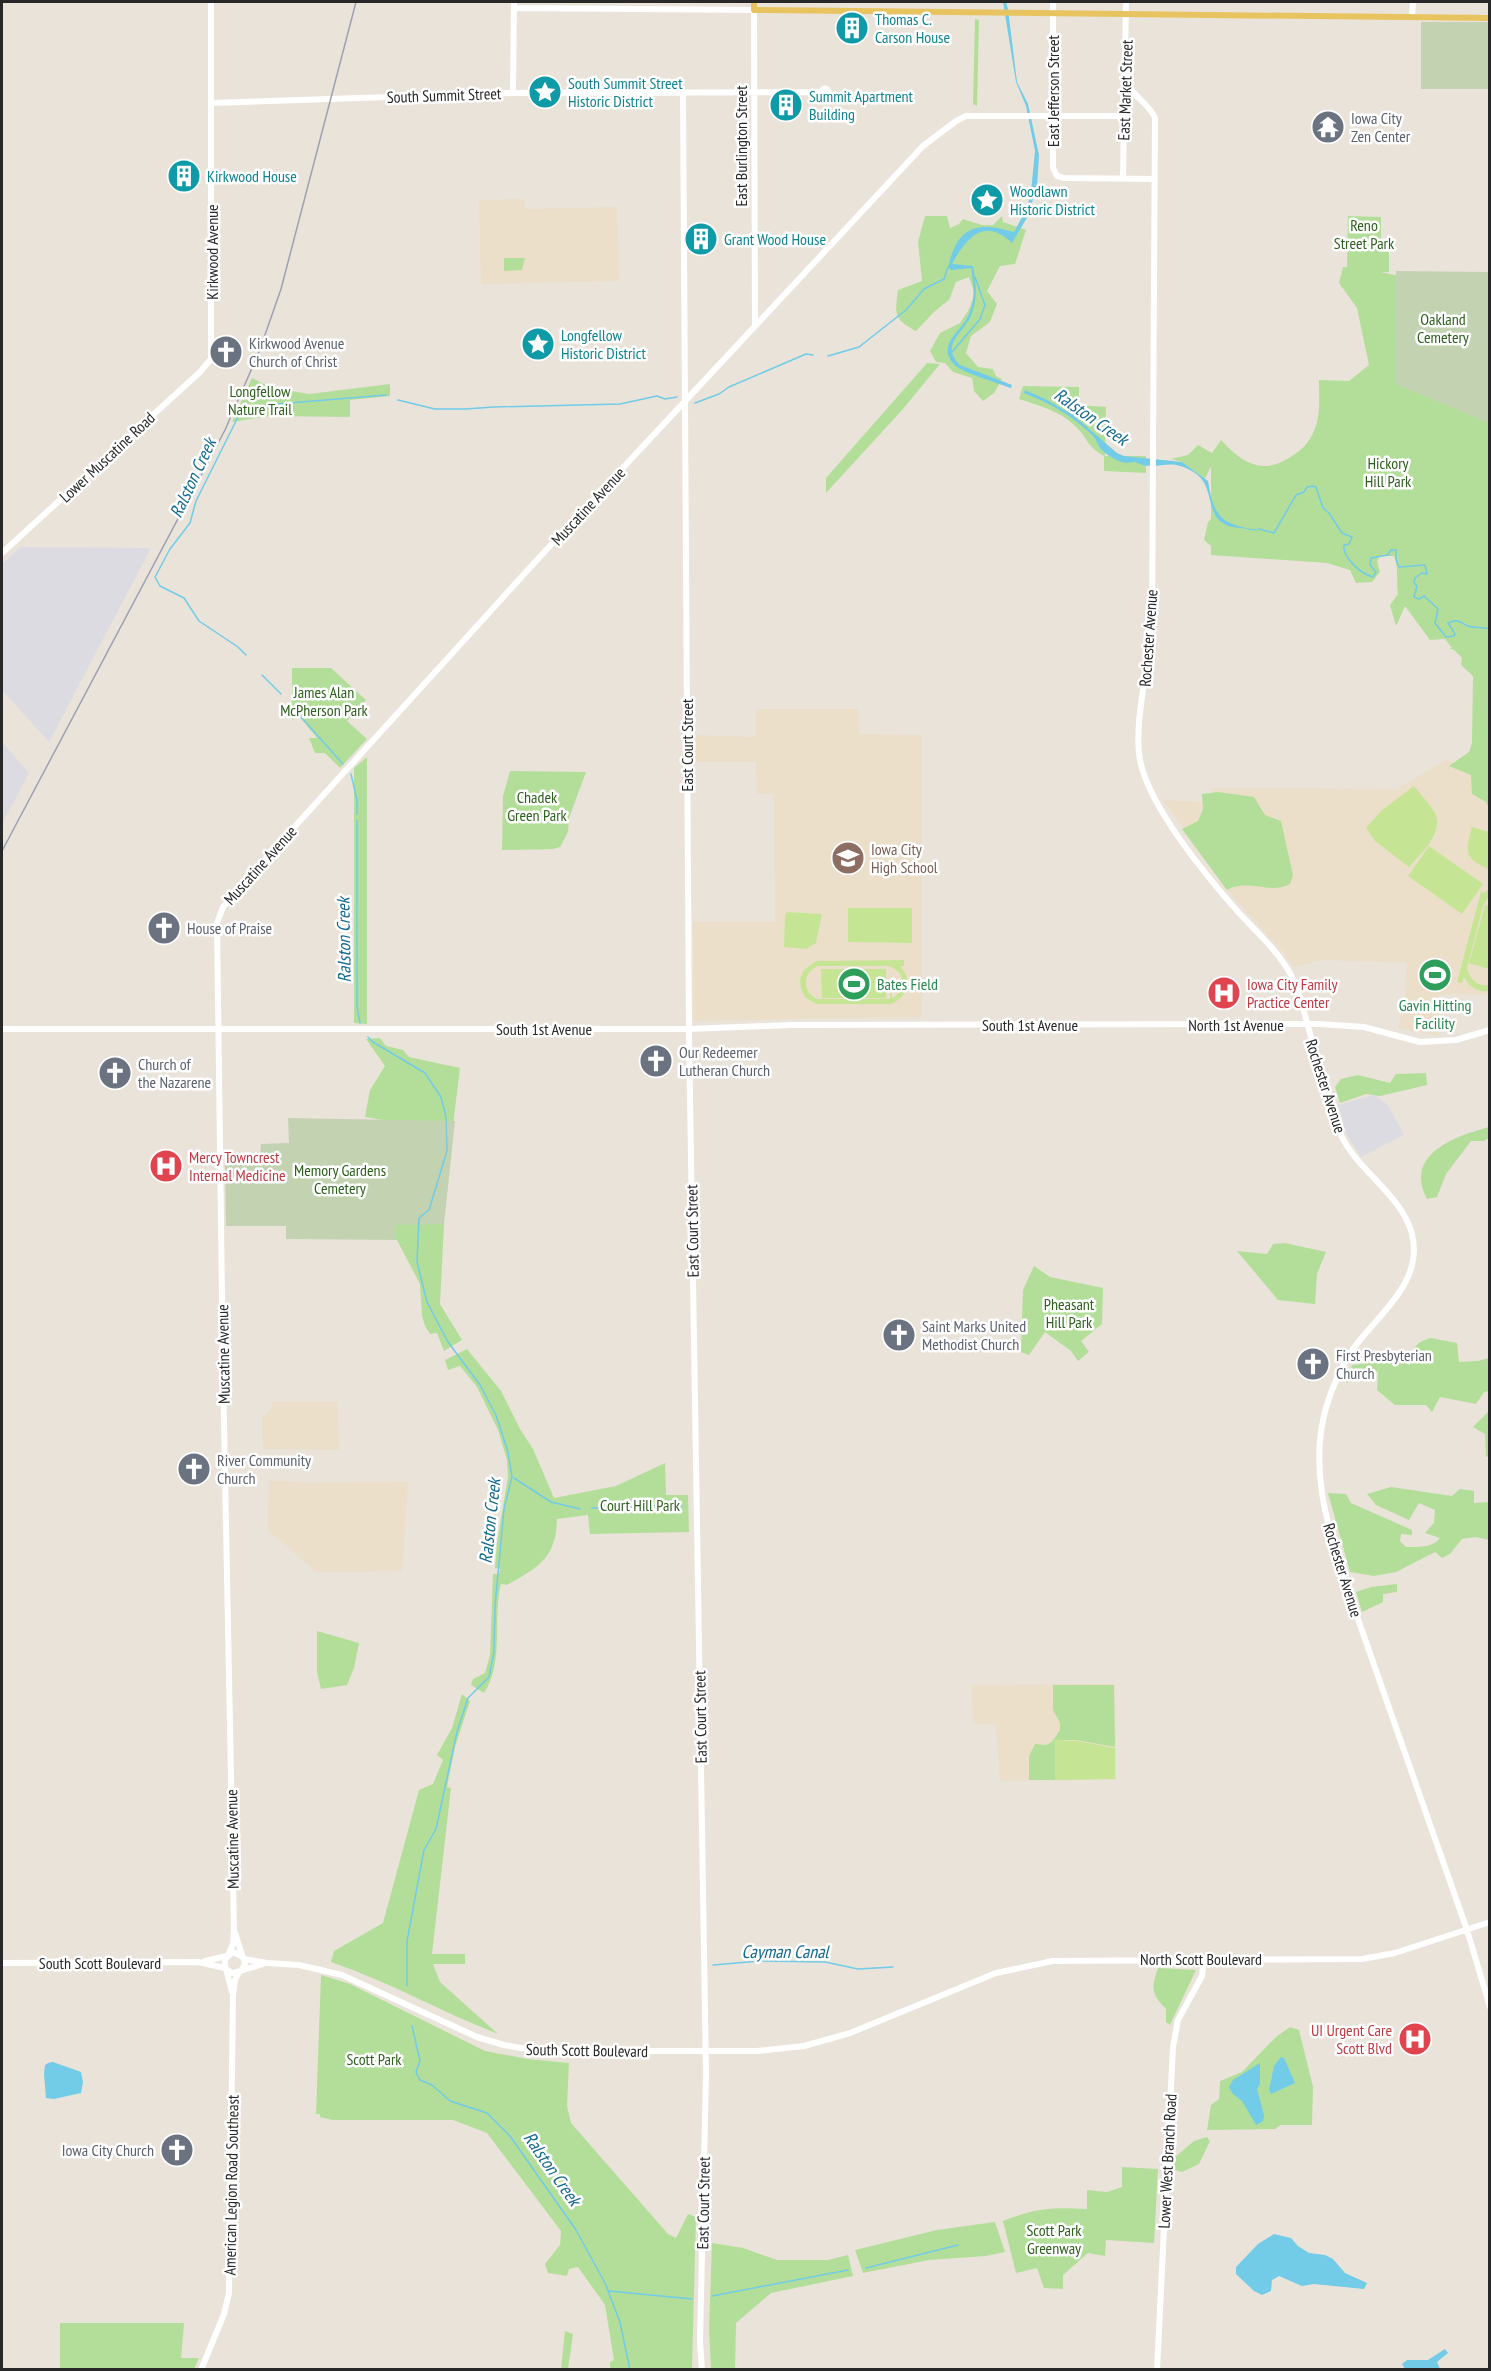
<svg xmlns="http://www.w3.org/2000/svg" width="1491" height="2371" font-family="'PT Sans Narrow',sans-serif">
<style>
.industrial{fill:#dddbe2}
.education{fill:#ebdfca}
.green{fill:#b3de99}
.cemetery{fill:#c3d3b2}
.pitch{fill:#c5e595;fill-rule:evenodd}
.water{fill:#72cbe7}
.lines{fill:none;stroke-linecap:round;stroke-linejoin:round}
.stream{stroke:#72cbe7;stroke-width:1.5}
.secondary{stroke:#fff;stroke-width:6}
.primary{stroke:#e8c461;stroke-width:6}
.rail{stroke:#9da1b1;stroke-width:1.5}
.labels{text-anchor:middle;stroke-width:5;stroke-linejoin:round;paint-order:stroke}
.culture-label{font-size:16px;fill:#0d838f;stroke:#fff;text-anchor:start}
.street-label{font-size:16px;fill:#282828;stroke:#fff}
.worship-label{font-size:16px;fill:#5b616d;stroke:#fff;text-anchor:start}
.park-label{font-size:16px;fill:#2d601d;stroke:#fff}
.education-label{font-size:16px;fill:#785e54;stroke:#fff;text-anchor:start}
.leisure-label{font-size:16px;fill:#27864d;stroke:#fff;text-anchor:start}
.health-label{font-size:16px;fill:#be3a42;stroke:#fff;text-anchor:start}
.water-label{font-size:18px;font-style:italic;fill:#14698f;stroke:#fff}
</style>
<rect width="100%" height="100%" fill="#eae3da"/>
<path class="industrial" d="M20 547 151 548 49 742 2 690V564Z
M2 742 29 773 2 824Z
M1374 1095 1388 1105 1404 1135 1361 1157 1346 1133 1338 1105Z"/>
<path class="education" d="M524 199 525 209 617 207 619 281 481 284 479 200Z
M756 709H858L859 734 922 735V1017L694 1021 693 922H775L774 794H757L756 762H694L693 735 756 737Z
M1446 760 1471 768 1489 789V995L1439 994V1036L1398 1028 1405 995 1407 963 1323 960 1294 967 1283 952 1233 897 1163 800 1219 803 1210 788 1397 789Z
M273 1402H337L339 1450 263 1449 262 1418 271 1408Z
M269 1480 305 1483 408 1482 402 1571 316 1572 268 1530Z
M1115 1684 1116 1780 1000 1781 996 1724H973L972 1685Z"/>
<path class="green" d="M975 19 979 20 977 106 973 104Z
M925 216H947L950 228 959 224 963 219 982 225H993L1002 216 1003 222 1026 230 1015 264 1000 266 987 291 997 304 990 322 971 336 966 353 978 367 993 369 996 376 1002 379 994 393 983 401 974 391 972 378 953 372 945 363 936 362 930 351 940 333 960 323 968 311 975 294 969 277 956 282 949 300 935 311 916 331C893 319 895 314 898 290L922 281 918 242Z
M1348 216 1381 217V251L1389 252V272H1381L1399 276 1489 421V809L1486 802 1472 794 1471 775 1449 766 1469 752 1472 743 1473 676 1461 665 1462 658 1454 650 1449 648H1452L1445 639 1430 640 1405 606 1396 626 1390 605 1398 594C1396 580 1399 568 1394 556H1380L1377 561 1380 572 1372 582 1356 583 1350 570 1327 563 1211 555V546L1204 540 1208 522 1211 519V466L1205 479 1182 462 1171 459 1188 455 1198 445 1212 453 1221 440C1242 463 1261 475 1289 458 1301 451 1309 443 1314 431 1321 416 1319 396 1319 380L1349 381 1369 365 1357 308 1339 283 1343 267H1347Z
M504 258H525L522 270 504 271Z
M927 363 940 364 903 409 826 493V478Z
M252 378 269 387 309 394 390 384V396L350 400V417L269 416 232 422Z
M1023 386 1079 387V405L1106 407 1105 456H1146V473L1104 471V456C1086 446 1088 438 1075 426 1060 411 1038 405 1019 399Z
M292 668H331L366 700 347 721 367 739 340 768 325 753H315L309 738H317L298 715 292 720Z
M367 757V1024L354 1023V768Z
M510 771 586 772 569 818 568 832 560 847 553 849 502 850 503 796Z
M1218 792 1254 797 1265 815 1281 821 1293 875 1290 884C1270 895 1248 878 1227 890L1182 829 1198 821 1203 809 1202 794Z
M380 1038 386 1046 403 1050 409 1057 460 1068 447 1174 426 1127 365 1117 370 1090 385 1066 366 1039Z
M1426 1073 1427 1085 1380 1096 1366 1094 1340 1103 1335 1087 1341 1079 1358 1075 1390 1083 1396 1074Z
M1489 1127V1138L1484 1141H1471L1446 1174 1437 1197 1427 1199C1403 1154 1456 1136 1489 1127Z
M403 1222 444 1224 440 1304 462 1340 444 1351 437 1333 430 1334 425 1326 422 1316 420 1284 397 1240 387 1238 391 1225Z
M1285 1243 1326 1252 1317 1274 1315 1304 1278 1300 1237 1251 1267 1254 1273 1244Z
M1034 1266 1050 1277 1103 1288 1102 1324 1081 1341 1089 1352 1078 1361 1071 1351 1045 1332 1029 1355 1021 1352 1023 1290Z
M1431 1338 1457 1343 1459 1362 1478 1361 1489 1358V1391L1484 1392 1476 1404 1440 1397 1432 1412 1426 1405H1395L1377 1390 1378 1371 1346 1383 1352 1365 1396 1360 1410 1365C1412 1349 1415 1342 1431 1338Z
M467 1349 501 1391 520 1429 533 1449 554 1498 616 1486 665 1463 666 1495H688L689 1532 590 1534 588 1515 557 1519C556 1558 539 1567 507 1585L501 1584C492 1619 505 1661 484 1693L471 1685 473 1679 485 1673 490 1655 493 1574H499L500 1569 495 1568 497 1542 508 1477 507 1460 498 1430 477 1387 460 1366 448 1370 445 1360Z
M1489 1411V1456L1486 1457 1485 1434 1473 1427Z
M1391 1487 1452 1496 1460 1489 1474 1491V1503L1489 1502V1540L1476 1537 1462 1539 1450 1554 1442 1558 1435 1552 1396 1572 1374 1576 1350 1572 1328 1493 1346 1494 1351 1503 1412 1530V1535L1401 1534 1400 1541 1406 1547C1417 1547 1433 1548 1440 1538L1425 1533 1434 1523 1435 1510 1419 1503 1409 1520 1376 1505 1367 1494Z
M1397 1584V1592L1383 1594V1602L1362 1612 1356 1592 1371 1587Z
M317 1631 359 1643 354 1668 347 1685 321 1689 317 1672Z
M1053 1685H1114L1115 1747 1076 1740H1055V1780H1029V1756L1035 1744 1046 1745 1052 1742 1060 1730V1723L1053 1710Z
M462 1694 470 1701 455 1747 447 1787 451 1788 432 1954H465V1964H433L440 1982 498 2034C441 2012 388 1981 331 1962L334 1951 383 1923 419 1790 433 1784 443 1760 437 1755 452 1728Z
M1158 1968 1196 1970 1170 2025 1166 2022V2009C1151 1994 1151 1988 1158 1968Z
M321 1975 350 1984 485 2051 528 2059 569 2063 567 2106 571 2123 668 2234 676 2238 688 2214 696 2217 692 2369H610V2362L614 2360 605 2305 578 2267 569 2269 567 2276 548 2273 545 2264 560 2245 561 2231 487 2133 453 2120H333L320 2117V2114H316Z
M1290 2027 1299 2030 1313 2087 1312 2125H1281L1275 2129 1207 2130 1211 2105 1219 2099 1220 2081 1242 2072 1276 2037Z
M1207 2137 1210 2141 1199 2164 1182 2172 1172 2169 1174 2158 1194 2141Z
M1122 2167 1158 2169 1154 2243 1106 2240 1105 2256 1088 2253 1063 2275V2289L1044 2288 1037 2268 1016 2273 1003 2221C1036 2208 1051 2207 1087 2209V2190L1107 2192 1122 2187Z
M995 2222 1005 2252 986 2256 929 2260 863 2273 855 2250 937 2230Z
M712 2243 743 2248 777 2260H828L848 2255 853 2276 771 2293 736 2323 735 2369H711L709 2329Z
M60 2323H184L181 2358H199L194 2369H60Z
M565 2331 573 2334 568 2369H561Z"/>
<path class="cemetery" d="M1421 22H1489V89H1421Z
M1396 271 1489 272V423L1396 384Z
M288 1118 455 1121 444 1224 396 1225V1240L286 1239V1226H226L225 1160 260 1161 261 1144 289 1143Z"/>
<path class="pitch" d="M1414 786C1420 794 1430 804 1435 813 1444 834 1421 853 1409 867L1375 841 1366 828 1381 811Z
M1472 827 1489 832V869C1464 859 1465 851 1472 827Z
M1429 846 1483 884 1462 914 1408 876Z
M1489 889V896L1483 906 1467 968C1470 979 1477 987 1489 985V991C1478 993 1470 987 1464 977L1462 983 1457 982 1481 892 1484 893Z
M1485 905 1489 906V969L1469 963Z
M848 908H912V943L848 942Z
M787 912 822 914 816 943 806 949 784 947 785 915Z
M904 960V966H900C913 980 908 997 891 1004H817L806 998 801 989 800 979 804 970 816 961ZM818 966H890L900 973C905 983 902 993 892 998L891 974 890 999H817C802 991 802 973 818 966Z
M821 969H886V998H822Z
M1055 1740 1077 1741 1115 1748V1779L1055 1780Z"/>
<path class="water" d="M1003 2H1006L1008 9 1017 82 1028 104 1039 155 1037 186 1028 216 1012 243C984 216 966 238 952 264L973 266C976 283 978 296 972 313 966 332 938 344 960 365L1012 385 1011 388C1000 384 962 372 956 366 935 347 959 333 967 318 976 302 974 285 971 268L951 270 948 267C958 226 976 221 1014 232L1027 208 1031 192 1035 151 1026 106 1016 82Z
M1025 390 1045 399 1073 415 1117 453 1124 456 1182 462 1208 481C1214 520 1224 525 1259 530 1252 532 1248 528 1241 528 1200 526 1219 489 1195 473 1170 457 1164 469 1142 465 1139 464 1137 462 1134 462 1133 462 1126 463 1125 463 1117 461 1106 455 1101 449 1098 446 1097 441 1094 437 1076 418 1048 402 1024 393Z
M1281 2057 1284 2058 1295 2083 1271 2094 1269 2090 1274 2066Z
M53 2062 81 2072 83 2082 81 2093 54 2099 46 2098 44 2074 45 2065 48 2063Z
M1260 2063V2084L1257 2089 1264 2115 1263 2121 1256 2125 1242 2101 1233 2094 1229 2087 1233 2080Z
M1274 2234 1291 2238 1298 2246 1309 2253 1325 2255 1333 2259 1345 2273 1367 2283 1364 2289 1314 2284 1302 2286 1279 2276 1272 2280 1271 2291 1262 2295 1254 2291 1236 2274V2267L1258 2244Z
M1445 2349 1448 2353 1437 2362 1440 2369H1405L1402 2364 1407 2360H1428Z"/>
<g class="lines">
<path class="stream" d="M952 352 980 319 985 305 975 277
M828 356 859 347 906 310 924 289 944 279 948 267
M398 400 435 409H465L494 407 620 404 657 396 665 399 677 397
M695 403 719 394 729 387 806 354 813 355
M1259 529 1274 533 1296 495 1304 492 1307 487 1313 486 1316 487 1323 508 1329 513 1342 533 1352 537 1349 544 1344 545C1342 557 1361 574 1373 577L1376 572 1370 565 1371 558 1388 555 1391 550H1396V560L1399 567 1425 565 1427 574 1422 573 1415 578 1414 583 1417 586 1414 597 1419 599 1424 596 1438 609 1435 623 1446 637 1454 636 1455 634 1448 623C1459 618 1459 622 1468 626 1474 628 1482 627 1490 629
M246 655 238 647 199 621 184 598 160 586 155 577 170 549 190 523 196 501 243 407 262 409 277 404 386 395
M262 675 281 694
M292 707 343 764
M351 774 357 800V814
M357 820V1007L360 1023
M368 1037 373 1042 425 1073 441 1097 446 1117 447 1151 429 1210 419 1218 417 1262 427 1302 448 1342 480 1385 496 1415 508 1452 512 1477 504 1509 495 1606 494 1652 489 1677 468 1698 457 1732 436 1829 424 1850 407 1941V1986
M514 1478 551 1502 580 1509
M592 1508 643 1507 666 1504 682 1506
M713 1965 760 1961 825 1962 858 1969 893 1967
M412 2026 420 2061 416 2072 420 2080 432 2085 450 2101 487 2113 510 2136 576 2230 605 2283 620 2322 630 2370
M866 2268 958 2245
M609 2291 692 2299
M712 2296 848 2270"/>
<path class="secondary" d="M1053 2V168L1057 176 1064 178 1155 179
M514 8 754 10 755 326
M1412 17 1413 2
M1126 80C1131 96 1149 103 1155 118L1152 621C1150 663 1133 722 1140 760 1149 807 1207 877 1239 913 1257 932 1278 951 1291 975 1299 991 1303 1008 1308 1026 1318 1061 1326 1106 1343 1139 1361 1173 1402 1196 1412 1234 1424 1283 1378 1314 1353 1349 1341 1367 1332 1387 1326 1408 1309 1467 1327 1524 1345 1582L1467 1930 1490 2007
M821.5 92a3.5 3.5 0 1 1 7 0a3.5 3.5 0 1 1-7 0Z
M513 93 514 2
M683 93 689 1035 706 2073 700 2342 702 2370
M211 103 513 93 822 92
M1123 179 1126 2
M2 553 200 372 211 359V2
M2 1029H689L791 1025 1319 1024 1364 1027 1420 1042 1456 1040 1490 1030
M235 1933 242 1955
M228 1955 233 1944 234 1930 223 1372 217 923 223 907 238 889 536 561 923 146 956 121 966 116H1123
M244 1959 267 1963 299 1965 342 1975 477 2037 504 2045 532 2050 591 2051H757L804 2046 850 2033 996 1973 1053 1961 1362 1959 1395 1953 1490 1922
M205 1961 227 1956
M2 1963 198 1962 225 1968
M226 1969 232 1973 241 1971 245 1964 243 1957 233 1952 225 1959V1965L232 1992
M243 1970 263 1964
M201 2370 224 2314 229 2293 233 1996 235 1980 239 1972
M1157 2370 1173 2047 1178 2020 1202 1976 1204 1959"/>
<path class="primary" d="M754 2V10L1490 18"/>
<path class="rail" d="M2 851 225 430 259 352 281 289 356 2"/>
</g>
<defs>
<g id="building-disc" transform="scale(1.725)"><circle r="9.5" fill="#0f9aa8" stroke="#fff"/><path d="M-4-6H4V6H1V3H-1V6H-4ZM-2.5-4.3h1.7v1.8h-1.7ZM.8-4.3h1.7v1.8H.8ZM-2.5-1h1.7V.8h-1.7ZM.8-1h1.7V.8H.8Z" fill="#fff"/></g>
<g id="sight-disc" transform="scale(1.725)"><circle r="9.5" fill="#0f9aa8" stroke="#fff"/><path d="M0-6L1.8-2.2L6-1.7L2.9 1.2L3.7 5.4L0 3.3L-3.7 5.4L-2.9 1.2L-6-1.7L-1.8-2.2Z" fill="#fff"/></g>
<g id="temple-disc" transform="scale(1.725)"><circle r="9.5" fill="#6b7280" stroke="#fff"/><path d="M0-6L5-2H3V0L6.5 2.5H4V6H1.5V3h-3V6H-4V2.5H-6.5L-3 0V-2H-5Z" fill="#fff"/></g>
<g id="church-disc" transform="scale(1.725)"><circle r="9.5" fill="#6b7280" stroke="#fff"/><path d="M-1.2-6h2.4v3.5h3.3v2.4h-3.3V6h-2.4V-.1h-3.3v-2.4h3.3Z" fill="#fff"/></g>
<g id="school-disc" transform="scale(1.725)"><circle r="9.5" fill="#8d6e63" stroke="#fff"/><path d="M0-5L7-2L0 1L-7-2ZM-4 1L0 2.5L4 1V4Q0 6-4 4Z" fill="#fff"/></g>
<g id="stadium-disc" transform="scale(1.725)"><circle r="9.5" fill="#2e9e5b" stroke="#fff"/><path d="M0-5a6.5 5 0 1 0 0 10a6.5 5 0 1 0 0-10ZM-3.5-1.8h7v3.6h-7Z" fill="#fff"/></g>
<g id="hospital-disc" transform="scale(1.725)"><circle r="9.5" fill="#e0444e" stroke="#fff"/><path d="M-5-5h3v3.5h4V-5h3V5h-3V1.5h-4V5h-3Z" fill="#fff"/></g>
</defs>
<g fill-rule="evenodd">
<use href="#building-disc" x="852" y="28"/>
<use href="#sight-disc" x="545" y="92"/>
<use href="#building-disc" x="786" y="105"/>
<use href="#temple-disc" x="1328" y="127"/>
<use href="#building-disc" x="184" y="176"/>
<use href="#sight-disc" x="987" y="200"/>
<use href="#building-disc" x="701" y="239"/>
<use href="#sight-disc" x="538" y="344"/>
<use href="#church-disc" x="226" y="352"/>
<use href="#school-disc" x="848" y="858"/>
<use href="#church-disc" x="164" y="928"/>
<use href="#stadium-disc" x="1435" y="975"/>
<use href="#stadium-disc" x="854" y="984"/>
<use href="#hospital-disc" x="1224" y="993"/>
<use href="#church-disc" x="656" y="1061"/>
<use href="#church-disc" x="115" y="1073"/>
<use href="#hospital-disc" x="166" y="1166"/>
<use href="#church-disc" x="899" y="1335"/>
<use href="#church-disc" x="1313" y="1364"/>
<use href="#church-disc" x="194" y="1469"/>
<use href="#hospital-disc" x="1415" y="2039"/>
<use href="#church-disc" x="177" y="2150"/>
</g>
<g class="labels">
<g class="culture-label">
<text x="875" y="25">Thomas C.<tspan x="875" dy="18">Carson House</tspan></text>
<text x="568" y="89">South Summit Street<tspan x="568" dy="18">Historic District</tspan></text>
<text x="809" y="102">Summit Apartment<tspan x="809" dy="18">Building</tspan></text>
<text x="207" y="182">Kirkwood House</text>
<text x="1010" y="197">Woodlawn<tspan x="1010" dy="18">Historic District</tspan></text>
<text x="724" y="245">Grant Wood House</text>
<text x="561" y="341">Longfellow<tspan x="561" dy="18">Historic District</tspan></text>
</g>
<g class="street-label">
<text transform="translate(1125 90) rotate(-88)" y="6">East Market Street</text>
<text transform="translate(1053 91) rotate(-90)" y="6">East Jefferson Street</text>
<text transform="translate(444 95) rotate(-2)" y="6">South Summit Street</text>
<text transform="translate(741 146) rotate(-90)" y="6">East Burlington Street</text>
<text transform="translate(212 252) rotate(-90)" y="6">Kirkwood Avenue</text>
<text transform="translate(107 457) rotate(-43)" y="6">Lower Muscatine Road</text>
<text transform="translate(588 506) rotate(-47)" y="6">Muscatine Avenue</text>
<text transform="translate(1148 638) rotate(-86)" y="6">Rochester Avenue</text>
<text transform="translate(687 745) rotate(-90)" y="6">East Court Street</text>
<text transform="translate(260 865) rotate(-48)" y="6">Muscatine Avenue</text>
<text x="1030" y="1031">South 1st Avenue</text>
<text x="1236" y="1031">North 1st Avenue</text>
<text x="544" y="1035">South 1st Avenue</text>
<text transform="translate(1326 1086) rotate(72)" y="6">Rochester Avenue</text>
<text transform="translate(692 1231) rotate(-91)" y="6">East Court Street</text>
<text transform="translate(223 1354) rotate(-91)" y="6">Muscatine Avenue</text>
<text transform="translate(1343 1570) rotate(73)" y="6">Rochester Avenue</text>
<text transform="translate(700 1717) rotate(-91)" y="6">East Court Street</text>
<text transform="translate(232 1839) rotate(-91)" y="6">Muscatine Avenue</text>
<text x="1201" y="1965">North Scott Boulevard</text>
<text x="100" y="1969">South Scott Boulevard</text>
<text transform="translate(587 2050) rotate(1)" y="6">South Scott Boulevard</text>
<text transform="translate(1167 2161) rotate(-87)" y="6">Lower West Branch Road</text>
<text transform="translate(231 2185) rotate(-89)" y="6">American Legion Road Southeast</text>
<text transform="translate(703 2203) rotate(-89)" y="6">East Court Street</text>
</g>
<g class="worship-label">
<text x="1351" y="124">Iowa City<tspan x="1351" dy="18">Zen Center</tspan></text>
<text x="249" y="349">Kirkwood Avenue<tspan x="249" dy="18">Church of Christ</tspan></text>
<text x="187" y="934">House of Praise</text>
<text x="679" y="1058">Our Redeemer<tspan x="679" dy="18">Lutheran Church</tspan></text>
<text x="138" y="1070">Church of<tspan x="138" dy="18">the Nazarene</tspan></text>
<text x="922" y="1332">Saint Marks United<tspan x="922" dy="18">Methodist Church</tspan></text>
<text x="1336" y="1361">First Presbyterian<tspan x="1336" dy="18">Church</tspan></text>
<text x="217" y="1466">River Community<tspan x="217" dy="18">Church</tspan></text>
<text x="154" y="2156" text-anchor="end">Iowa City Church</text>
</g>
<g class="park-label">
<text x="1364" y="231">Reno<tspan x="1364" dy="18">Street Park</tspan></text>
<text x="1443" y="325">Oakland<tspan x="1443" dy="18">Cemetery</tspan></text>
<text x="260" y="397">Longfellow<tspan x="260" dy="18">Nature Trail</tspan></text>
<text x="1388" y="469">Hickory<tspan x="1388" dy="18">Hill Park</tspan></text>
<text x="324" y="698">James Alan<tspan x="324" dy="18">McPherson Park</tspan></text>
<text x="537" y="803">Chadek<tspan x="537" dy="18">Green Park</tspan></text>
<text x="340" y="1176">Memory Gardens<tspan x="340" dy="18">Cemetery</tspan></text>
<text x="1069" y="1310">Pheasant<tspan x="1069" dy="18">Hill Park</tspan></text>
<text x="640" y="1511">Court Hill Park</text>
<text x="374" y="2065">Scott Park</text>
<text x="1054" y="2236">Scott Park<tspan x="1054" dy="18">Greenway</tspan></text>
</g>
<g class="education-label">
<text x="871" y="855">Iowa City<tspan x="871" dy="18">High School</tspan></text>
</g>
<g class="leisure-label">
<text x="877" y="990">Bates Field</text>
<text x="1435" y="1011" text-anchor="middle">Gavin Hitting<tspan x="1435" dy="18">Facility</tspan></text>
</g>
<g class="health-label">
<text x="1247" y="990">Iowa City Family<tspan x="1247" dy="18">Practice Center</tspan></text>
<text x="189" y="1163">Mercy Towncrest<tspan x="189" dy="18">Internal Medicine</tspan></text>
<text x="1392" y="2036" text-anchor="end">UI Urgent Care<tspan x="1392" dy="18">Scott Blvd</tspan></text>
</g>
<g class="water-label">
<text transform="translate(1091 417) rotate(35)" y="6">Ralston Creek</text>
<text transform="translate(193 478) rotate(-65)" y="6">Ralston Creek</text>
<text transform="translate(344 940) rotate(-91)" y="6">Ralston Creek</text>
<text transform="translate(490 1521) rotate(-84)" y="6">Ralston Creek</text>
<text x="785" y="1958">Cayman Canal</text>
<text transform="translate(552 2169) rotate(55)" y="6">Ralston Creek</text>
</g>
</g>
<rect width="1491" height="2371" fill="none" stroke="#282828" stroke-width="6"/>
</svg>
